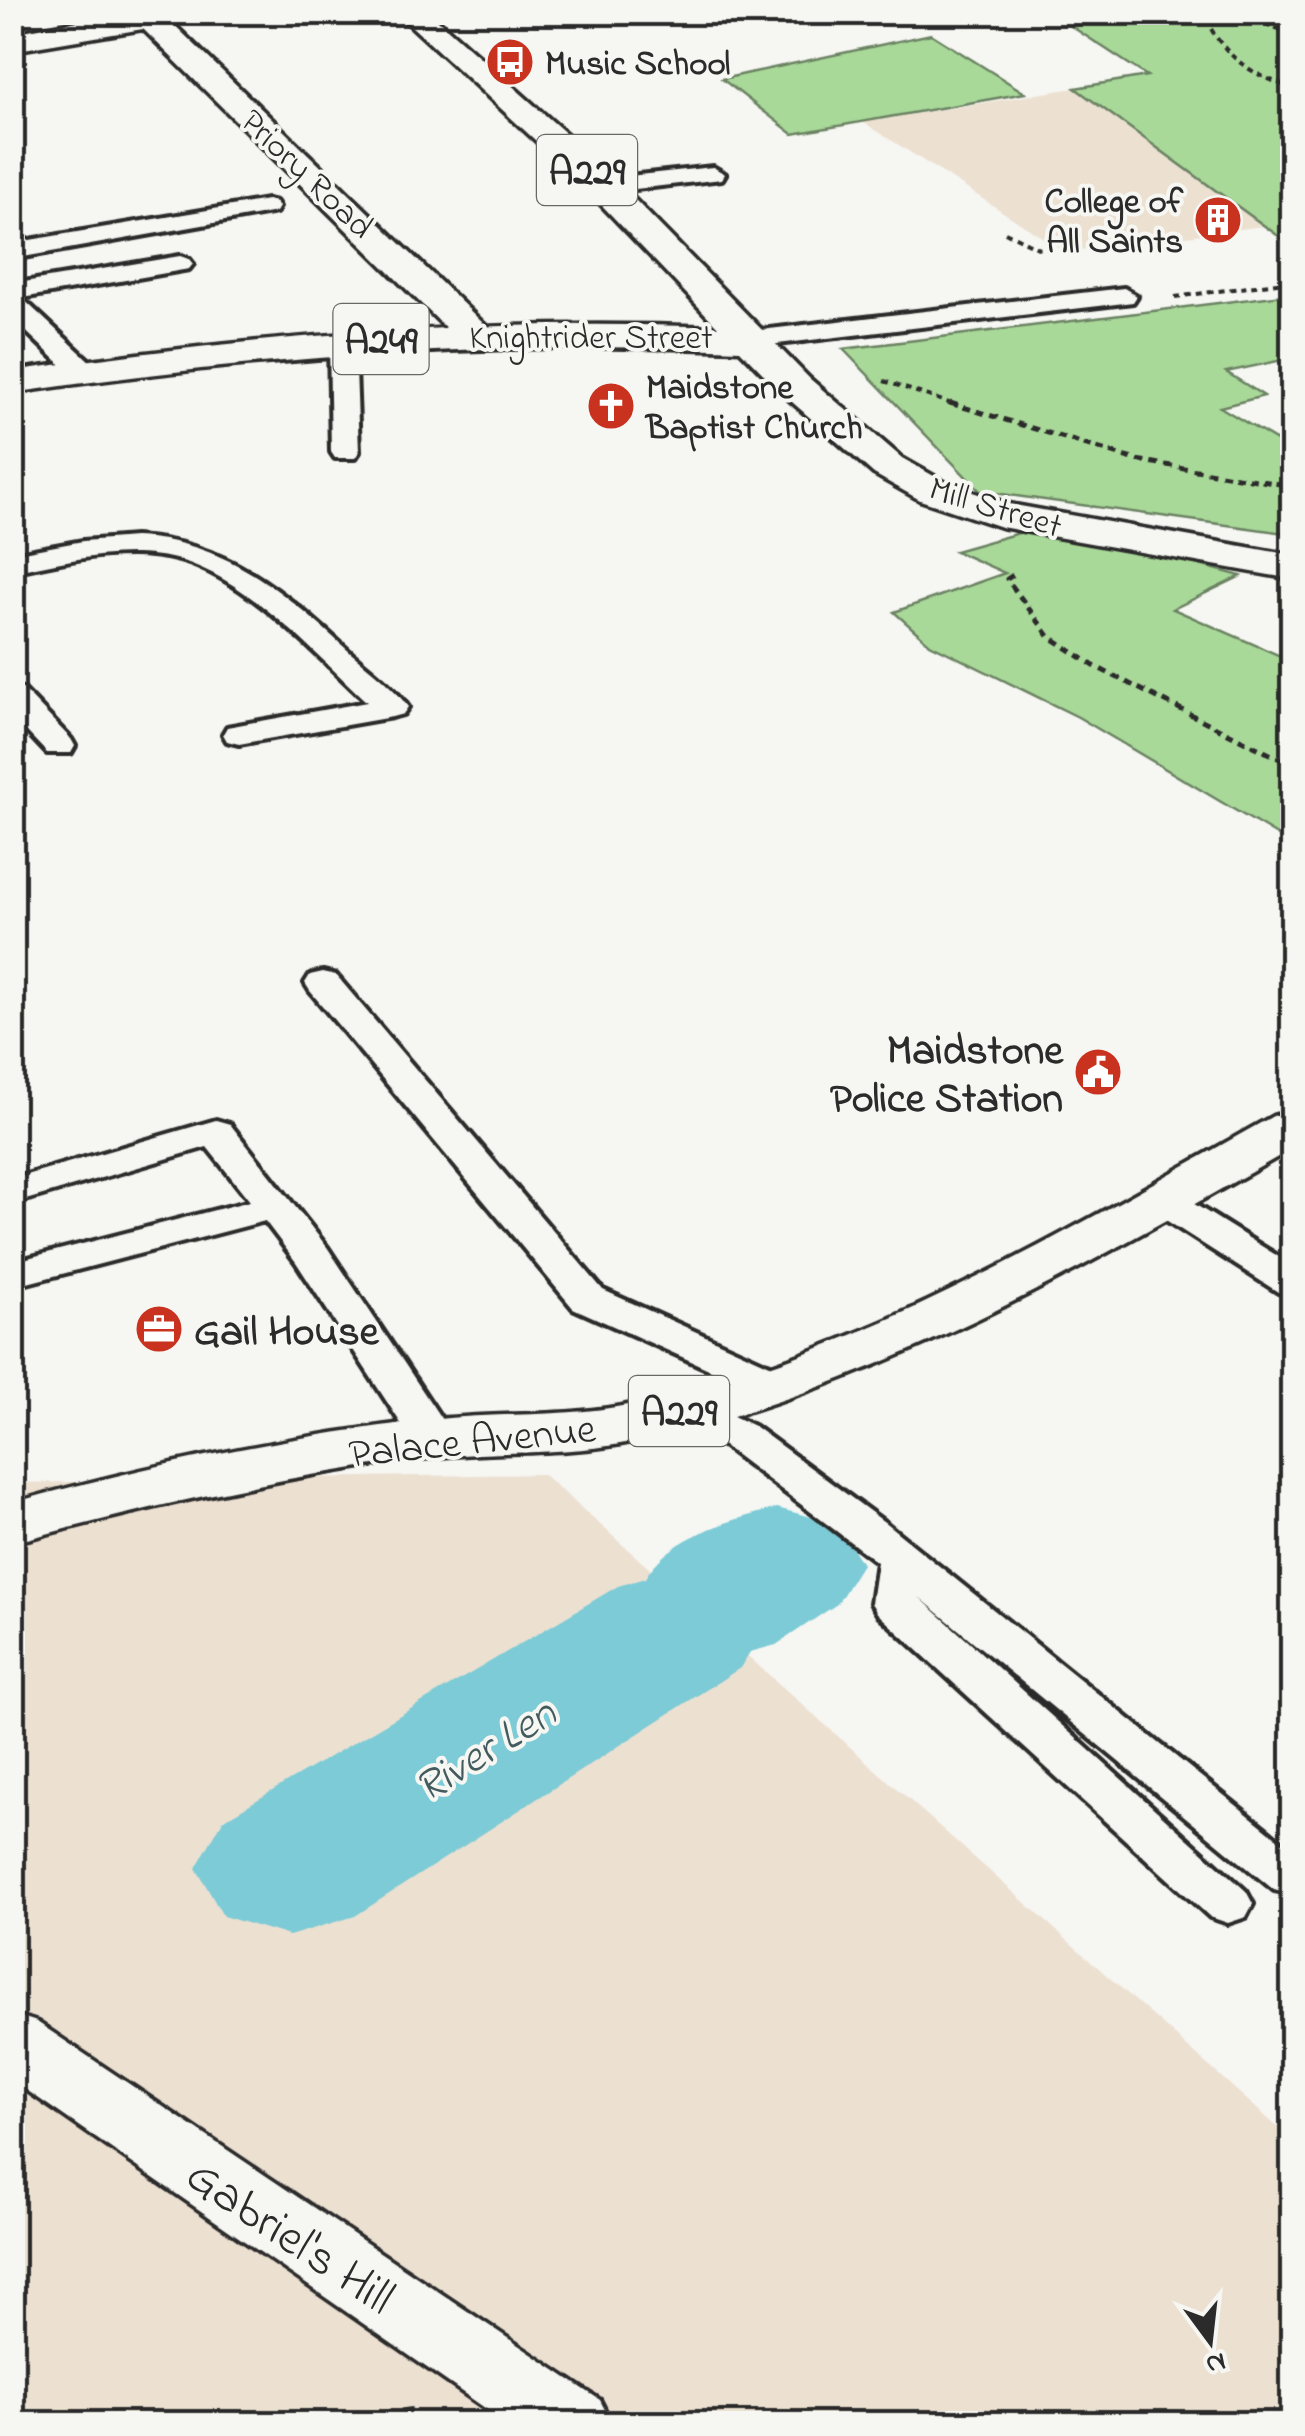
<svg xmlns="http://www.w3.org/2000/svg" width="1305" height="2436" font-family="'Indie Flower',sans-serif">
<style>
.built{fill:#ece0d1}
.green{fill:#a9d999;stroke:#6a8262;stroke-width:2.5}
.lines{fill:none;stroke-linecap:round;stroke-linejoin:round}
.river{fill:#7bcbd6;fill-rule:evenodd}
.lane-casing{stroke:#2b2b2b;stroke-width:8}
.street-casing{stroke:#2b2b2b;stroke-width:7}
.highway-casing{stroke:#2b2b2b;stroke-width:7}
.path-far2{stroke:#2b2b2b;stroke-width:4;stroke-dasharray:6 5;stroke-linecap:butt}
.path-far1{stroke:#2b2b2b;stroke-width:5;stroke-dasharray:8 6;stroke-linecap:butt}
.path{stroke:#2b2b2b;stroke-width:8;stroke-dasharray:12 10;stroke-linecap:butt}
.lane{fill:#f6f6f2;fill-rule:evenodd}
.street{fill:#f6f6f2;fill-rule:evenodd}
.highway{fill:#f6f6f2;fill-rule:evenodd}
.labels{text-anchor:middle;stroke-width:8;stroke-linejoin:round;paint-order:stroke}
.far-poi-label{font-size:35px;font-weight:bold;fill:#2b2b2b;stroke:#f6f6f2;text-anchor:start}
.far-street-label{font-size:35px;fill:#2b2b2b;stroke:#f6f6f2}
.shield{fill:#f6f6f2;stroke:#686867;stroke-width:2.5}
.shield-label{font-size:40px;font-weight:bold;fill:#2b2b2b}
.poi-label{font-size:42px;font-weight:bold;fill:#2b2b2b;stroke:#f6f6f2;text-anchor:end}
.street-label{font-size:42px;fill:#2b2b2b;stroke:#f6f6f2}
.water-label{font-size:45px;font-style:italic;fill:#435b5e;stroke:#f6f6f2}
.near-street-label{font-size:50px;fill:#2b2b2b;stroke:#f6f6f2}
</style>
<rect width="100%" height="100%" fill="#f6f6f2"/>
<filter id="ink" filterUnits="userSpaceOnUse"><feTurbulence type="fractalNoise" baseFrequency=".01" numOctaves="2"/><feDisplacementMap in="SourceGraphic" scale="20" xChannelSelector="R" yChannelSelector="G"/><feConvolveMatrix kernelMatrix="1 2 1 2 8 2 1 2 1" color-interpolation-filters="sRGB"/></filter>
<g filter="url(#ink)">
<path class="built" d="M1075 88 1263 226 1065 252 863 122Z
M543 1474 1292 2140V2423H13L12 1483Z"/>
<path class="green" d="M1051 13H1292V242L1288 243 1075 88 1147 76Z
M931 34 1025 93 793 134 722 79Z
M1292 294V358L1226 372 1264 396 1220 407 1292 450V534L980 491 843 349Z
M1047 525 1241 576 1173 609 1292 661V844L1078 717 930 644 894 612 1005 573 955 551Z"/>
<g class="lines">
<path class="river" d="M777 1508 837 1524 862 1564 837 1604 776 1645 750 1652 740 1668 355 1916 289 1936 223 1916 196 1868 223 1820 618 1586 645 1578C671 1535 732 1520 777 1508Z"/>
<g class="lane-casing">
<path id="lane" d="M713 167 725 174 722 179 601 193 589 186 601 179Z
M267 200 276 202 279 207 276 212 12 259V243Z
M180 256 189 259 193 264 189 269 22 298 95 366 99 372 95 378H75L12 318V284Z
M1124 288 1137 296 1133 302 752 347 739 339 752 331Z
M342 333 355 341 359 452 355 458H335L331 452 329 341Z
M134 537C228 541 285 593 352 654 371 670 394 687 408 707L403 714 392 717 239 744 227 741 223 734 227 727 367 702C316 655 247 578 179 560 126 545 65 561 12 572V554L83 541Z
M12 686 23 689 71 739 75 746 71 753H47L12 716Z
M323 972 336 975 603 1290 790 1374 796 1383 790 1392 775 1396 760 1392 573 1308 310 991 305 983 310 975Z
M216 1120 230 1124 327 1247 454 1438 447 1448 432 1452 417 1448 296 1262 265 1221 12 1287V1262L250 1201 207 1147 12 1204V1179Z
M1161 1188 1175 1192 1292 1265V1295L1278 1292 1147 1208 1141 1200 1147 1192Z
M689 1395 754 1426 887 1524 1292 1850V1895L1274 1890 918 1596 1246 1891 1253 1904 1246 1917 1228 1923 1210 1917 878 1614 871 1603 877 1562 724 1446 674 1419 668 1409 674 1399Z"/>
</g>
<g class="street-casing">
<path id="street" d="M128 12H161L486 326 491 334 486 342 473 345 460 342 143 29 12 51V33Z
M12 2014 37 2022 600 2400 612 2424H508L12 2080Z"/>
</g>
<g class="highway-casing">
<path id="highway" d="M396 12H429L596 160 809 378 902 458 948 484 1009 504 1292 555V579L1001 527 920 500 874 474 783 394 740 350C495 340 255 357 12 393V371C247 336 481 318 718 327L572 174Z
M1292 1111V1149C1082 1268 871 1392 631 1442 564 1456 495 1450 427 1458 286 1475 149 1506 12 1543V1503C149 1465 288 1436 429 1420 496 1412 566 1418 633 1404 863 1356 1070 1229 1273 1116Z"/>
</g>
<path class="path-far2" d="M1223 12 1210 27C1229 60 1255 77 1292 87
M1234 12 1292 34
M1005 232 1042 250
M1175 297 1292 281
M884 381 958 406"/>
<path class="path-far1" d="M950 403 1136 460 1292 486
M1013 575 1007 579 1049 636 1094 666 1292 765"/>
<path class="path" d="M314 2424 412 2411"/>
<use href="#lane" class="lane"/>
<use href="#street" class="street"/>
<use href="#highway" class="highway"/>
</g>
</g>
<defs>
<g id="bus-disc" transform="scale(2.5)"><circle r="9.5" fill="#c8321e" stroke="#f6f6f2"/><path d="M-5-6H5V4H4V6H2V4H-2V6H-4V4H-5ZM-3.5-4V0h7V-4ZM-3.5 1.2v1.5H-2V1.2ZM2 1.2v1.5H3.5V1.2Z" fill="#fff"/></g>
<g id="building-disc" transform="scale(2.5)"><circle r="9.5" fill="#c8321e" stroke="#f6f6f2"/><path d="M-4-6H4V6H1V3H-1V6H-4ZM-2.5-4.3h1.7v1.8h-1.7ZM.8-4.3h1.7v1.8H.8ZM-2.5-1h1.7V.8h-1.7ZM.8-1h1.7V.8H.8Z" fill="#fff"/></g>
<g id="church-disc" transform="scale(2.5)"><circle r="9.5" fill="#c8321e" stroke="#f6f6f2"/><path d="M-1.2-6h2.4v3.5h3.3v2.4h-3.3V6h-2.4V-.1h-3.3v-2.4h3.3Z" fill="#fff"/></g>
<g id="civic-disc" transform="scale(2.5)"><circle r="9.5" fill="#c8321e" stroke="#f6f6f2"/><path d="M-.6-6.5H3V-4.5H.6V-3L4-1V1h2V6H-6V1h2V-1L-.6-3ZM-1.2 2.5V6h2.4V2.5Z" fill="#fff"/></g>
<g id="office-disc" transform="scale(2.5)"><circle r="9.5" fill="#c8321e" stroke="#f6f6f2"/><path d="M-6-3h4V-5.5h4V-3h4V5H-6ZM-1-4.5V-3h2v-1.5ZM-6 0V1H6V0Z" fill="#fff"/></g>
</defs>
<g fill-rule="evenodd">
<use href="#bus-disc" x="510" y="62"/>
<use href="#building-disc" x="1218" y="220"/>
<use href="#church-disc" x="611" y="406"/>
<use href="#civic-disc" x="1098" y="1072"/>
<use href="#office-disc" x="159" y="1329"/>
</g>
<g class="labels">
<g class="far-poi-label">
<text x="545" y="74">Music School</text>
<text x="1183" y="212" text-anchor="end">College of<tspan x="1183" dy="40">All Saints</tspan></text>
<text x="646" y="398">Maidstone<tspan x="646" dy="40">Baptist Church</tspan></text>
</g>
<g class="far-street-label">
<text transform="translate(308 173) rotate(44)" y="12">Priory Road</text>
<text x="591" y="348">Knightrider Street</text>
<text transform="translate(996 506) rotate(17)" y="12">Mill Street</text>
</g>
<g class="shield">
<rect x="537" y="135" width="100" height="70" rx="8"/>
<rect x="333.5" y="304" width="95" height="70" rx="8"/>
<rect x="629" y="1376" width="100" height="70" rx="8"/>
</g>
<g class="shield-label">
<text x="587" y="184">A229</text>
<text x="381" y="353">A249</text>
<text x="679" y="1425">A229</text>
</g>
<g class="poi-label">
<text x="1063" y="1063">Maidstone<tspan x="1063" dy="48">Police Station</tspan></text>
<text x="194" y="1344" text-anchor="start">Gail House</text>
</g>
<g class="street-label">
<text transform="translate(472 1439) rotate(-6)" y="15">Palace Avenue</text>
</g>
<g class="water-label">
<text transform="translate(484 1748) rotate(-32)" y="16">River Len</text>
</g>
<g class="near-street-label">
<text transform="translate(292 2234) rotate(34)" y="18">Gabriel's Hill</text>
</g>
</g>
<rect width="1305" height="2436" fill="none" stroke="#f6f6f2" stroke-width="50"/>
<rect x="25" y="25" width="1255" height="2386" fill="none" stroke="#2b2b2b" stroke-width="4" filter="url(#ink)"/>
<g transform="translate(1210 2341) rotate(165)" stroke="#f6f6f2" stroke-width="8" paint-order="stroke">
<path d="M0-8L18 38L0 25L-18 38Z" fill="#2b2b2b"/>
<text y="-15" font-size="28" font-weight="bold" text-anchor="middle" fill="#2b2b2b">N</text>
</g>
</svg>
